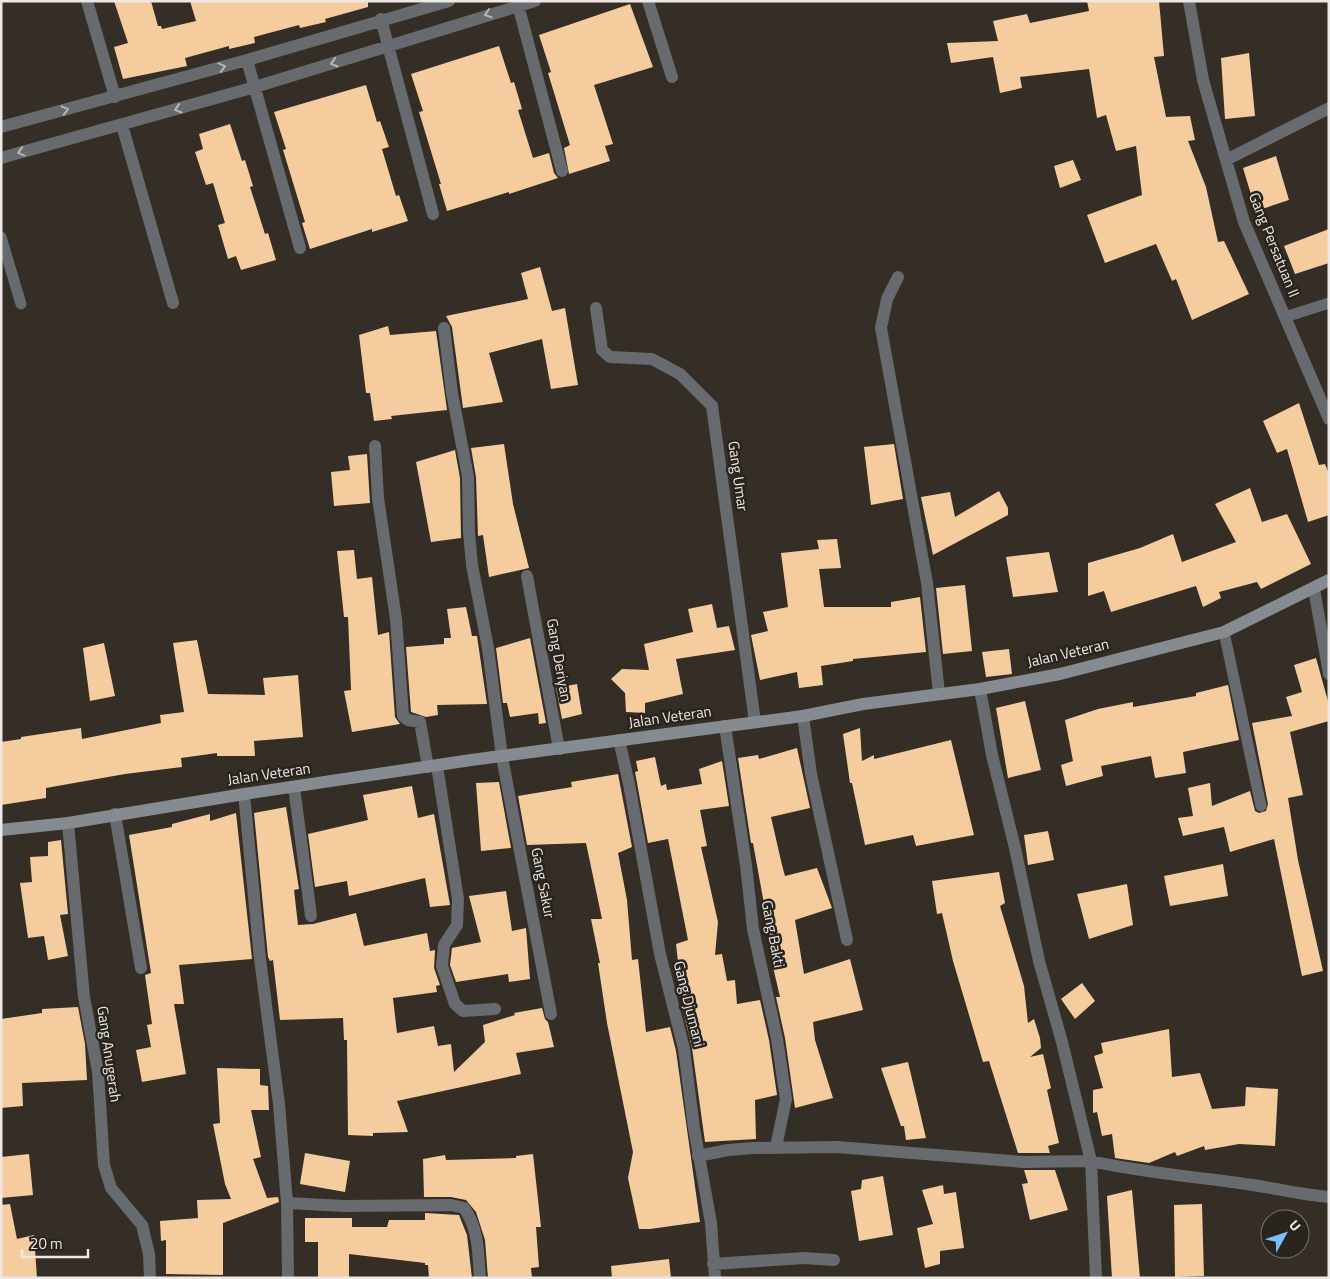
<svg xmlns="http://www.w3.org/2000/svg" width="1330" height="1279" font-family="'Titillium Web',sans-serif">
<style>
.building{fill:#f5cc9d}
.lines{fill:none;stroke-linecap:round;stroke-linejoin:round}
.lane{stroke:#676a6e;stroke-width:11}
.street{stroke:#676a6e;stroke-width:12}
.secondary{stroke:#868b91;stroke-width:12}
.oneway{stroke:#b7b6b5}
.labels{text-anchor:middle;stroke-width:5;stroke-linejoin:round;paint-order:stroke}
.street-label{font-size:15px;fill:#ede8e4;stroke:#2a241e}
</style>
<rect width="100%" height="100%" fill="#342e27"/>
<path class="building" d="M114 1H151L158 26H161L162 29 196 21 190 1H368V7L325 19 326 22 300 28 299 25 254 37 255 43 229 49V46L185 58 187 66 123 79 114 47 128 43Z
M1087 1H1159L1164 56 1154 57 1166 117 1190 116 1195 140 1188 141 1206 187 1218 242 1224 241 1249 294 1192 320 1176 279 1172 281 1156 244 1105 263 1087 215 1142 195 1136 146 1116 151 1106 115 1097 118 1089 69 1020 77 1022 88 1000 93 993 57 951 63 947 43 998 41 993 21 1027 14 1030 23 1089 11Z
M630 4 653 67 594 85 613 144 605 146 610 161 569 174 564 148 570 145 548 73 551 72 539 35Z
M499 46 511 83 514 82 522 109 518 110 533 158 549 153 554 173 558 178 509 194V192L447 211 439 184H441L419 112 423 111 411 74Z
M1249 53 1255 116 1225 119 1221 58Z
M366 85 377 122 380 121 389 147 382 149 396 196 399 195 408 221 372 232V229L310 249 302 223 305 222 283 150 286 149 274 112Z
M230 124 242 161 245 160 253 186 250 187 265 234 268 233 276 260 241 270 236 256 228 259 218 225 225 223 213 183 206 185 195 152 203 149 199 134Z
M1276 156 1289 200 1256 211 1243 168Z
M1073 160 1081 180 1060 188 1054 166Z
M1329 229V263L1295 274 1284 246Z
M540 267 552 311 565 308 578 385 551 389 542 339 489 353 503 402 463 408 452 327 446 316 528 299 521 273Z
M388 326 390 335 436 331 447 410 391 416 392 419 374 421 370 393H366L359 335Z
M1299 403 1319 465 1325 464 1329 474V515L1308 522 1287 449 1277 453 1263 421Z
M504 444 513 504 529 568 489 577 483 535 478 536 476 477 471 448Z
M894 444 903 499 871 505 864 447Z
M455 450 460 478 461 538 431 542 416 462Z
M367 454 370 503 334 506 331 472 350 470 348 456Z
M1250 488 1262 522 1287 514 1311 564 1261 589 1257 582 1219 592 1221 598 1203 607 1196 586 1111 612 1104 591 1088 596V563L1140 548 1173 534 1182 562 1236 542 1215 504Z
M999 491 1008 508V515L933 555 921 497 950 492 955 517Z
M837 539 841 568 819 569 824 607H891V602L920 597 926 652 853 659V661L821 666 823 685 799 688 797 672 760 680 751 635 768 631 763 612 788 607 781 553 819 549 817 540Z
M354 550 357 579 372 577 378 635 389 632 395 717 400 724 352 732 344 691 351 690 348 617H344L337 551Z
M1049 552 1058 592 1013 597 1006 557Z
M965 585 972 651 943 654 936 588Z
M712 604 717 628 729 626 735 650 676 659 683 694 645 703V713L626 712 625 693 611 679 622 669 649 670 644 644 693 632 688 609Z
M466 607 472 636H477L487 704 437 705 438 715 426 717 411 712 406 647 444 644V638H451L447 609Z
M530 638 546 723 539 724 538 713 510 717 507 703H503L496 648Z
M197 640 208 694 265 695 263 678 298 675 303 737 254 741 255 756H217V753L181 758 182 767 125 774 46 788V798L1 805V742L21 739V737L81 728 82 739 161 723 160 715 184 712 173 643Z
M104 643 115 696 90 701 83 648Z
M1009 649 1012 674 986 677 982 652Z
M1316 658 1329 705V721L1290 732 1303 795 1288 798 1298 860 1323 971 1302 976 1274 839 1230 852 1224 827 1183 836 1178 818 1193 816 1188 788 1210 783 1212 806 1250 791 1255 811 1259 813 1266 811 1268 804 1252 723 1292 716 1286 697 1302 692 1294 665Z
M577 684 582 714 562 719 556 688Z
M1228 685 1239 740 1183 752 1186 773 1155 778 1151 756 1101 766 1103 776 1066 786 1061 765 1073 761 1065 720 1098 709 1133 702V707L1196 696V693Z
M1025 701 1041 770 1008 778 996 708Z
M860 728 862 761 874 755V759L951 740 974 835 916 846 913 835 865 845 852 783H850L843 734Z
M797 748 810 808 771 817 782 865 785 876 817 868 832 908 795 920 804 974 850 959 863 1010 813 1022 815 1040 833 1098 795 1108 785 1038 776 997H780L770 954H773L753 843H751L738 758 758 755 759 759Z
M655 757 661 786 666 784 667 790 702 784 699 769 722 761 729 806 700 810 707 846 701 847 718 922 715 955 722 954 727 981 735 980 737 1004 760 1000 769 1040 777 1095 755 1100 756 1139 705 1142 692 1048 684 1015 676 944 688 940 668 839 648 843 635 772 638 771 636 761Z
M618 774 632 847 618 853 627 900 632 960 638 959 646 1032 670 1027 676 1051 700 1222 650 1229H639L628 1178 633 1152 607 1023 598 963H600L591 919H602L586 843 527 845 518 796 572 787 571 782Z
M499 782 511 848 481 851 476 783Z
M412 786 418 818 434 814 450 905 430 907 425 878 349 896 347 881 315 887 308 834 368 820 363 795Z
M286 807 299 889 294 890 298 925 313 924 356 913 364 946 427 933 430 951 435 950 434 968 440 985 436 986 437 992 393 998 397 1033 434 1026 438 1046 451 1044 454 1072 485 1042 483 1025 515 1015 514 1013 542 1008 545 1019 548 1022 554 1047 516 1053 521 1074 397 1101 408 1132 373 1133V1136L348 1135 347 1040H344L343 1018 280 1020 273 960 270 961 268 957 254 813Z
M236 813 252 959 179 965 184 1004H174L186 1074 142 1082 136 1050 151 1047 147 1025 152 1024 145 975 151 973 129 835 172 827V824L210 814V821Z
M1048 831 1054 860 1028 865 1024 835Z
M61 840 68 914 60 915 68 956 48 960 44 936 28 938 20 883 32 882 30 857 48 856V842Z
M1223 864 1228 896 1170 906 1164 876Z
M999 872 1005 903 1000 906 1024 986 1028 1023 1034 1019 1040 1038 1041 1048 1030 1057 1043 1054 1051 1088 1047 1090 1059 1143 1048 1146 1050 1153H1018L989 1061 983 1062 953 961 942 913 937 914 932 881Z
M1127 884 1133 925 1089 939 1077 894Z
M506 891 512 931 526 928 530 979 509 982 508 974 456 982 450 965 452 948 481 942 469 896Z
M1082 983 1095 1001 1075 1019 1061 999Z
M78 1007 85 1044 87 1080 22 1083 23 1106 1 1108V1019L42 1013V1009Z
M1169 1029 1172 1077 1200 1073 1212 1109 1245 1106 1246 1087 1278 1089 1275 1146 1239 1144 1205 1150 1204 1146 1177 1156 1175 1152 1149 1163 1115 1158 1112 1134 1102 1136 1097 1112 1093 1113V1090L1103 1088 1094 1056 1103 1053 1101 1043Z
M908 1062 926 1138 906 1140 904 1126H901L881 1068Z
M217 1068 260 1069V1085L268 1086 269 1110H251L261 1157 253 1159 267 1198 278 1197 279 1202 223 1223V1275L166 1274V1240L161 1241 160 1221 198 1218 197 1200 231 1199 225 1184 213 1124 220 1123Z
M305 1153 350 1161 345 1192 300 1184Z
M29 1154 33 1195 1 1198V1157Z
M533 1154 541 1227H536L539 1267 531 1268 532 1278H488L485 1240 476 1212 466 1200 451 1197H424L423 1159 445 1155 446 1160 516 1158V1156Z
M1024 1170H1055L1068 1210 1030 1220 1022 1184 1028 1183Z
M883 1176 893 1235 859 1241 851 1191 861 1189 862 1180Z
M943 1185 944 1194 956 1192 964 1248 940 1251V1264L925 1268 917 1228 933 1224 922 1190Z
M1132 1190 1140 1278H1112L1107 1196Z
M10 1204 17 1239 34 1235 37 1278H1V1205Z
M1202 1204 1204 1276 1175 1277 1174 1205Z
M425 1213 459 1215 467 1235 472 1278H429L428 1265H425V1263L349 1254V1278H318V1242H305V1218H352V1227H387L389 1220H425Z
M669 1259 671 1278H612L611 1266Z"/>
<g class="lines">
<path class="lane" d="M1 237 21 304
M1285 317 1329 303
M1224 632 1261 806"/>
<path class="street" d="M87 1 115 97
M517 1 562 171
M648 1 672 77
M1189 1 1203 80 1226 160
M381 19 433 214
M247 60 300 248
M1329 108 1226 160 1244 222 1329 419
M122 125 173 303
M1 127 247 60 449 1
M1 158 255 87 535 1
M898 277 887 299 881 328 927 583 939 693
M596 308 602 350 610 357 652 359 680 374 712 406 755 722
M444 328 452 393 468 477 469 532 472 565 488 648 502 757 551 1014
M375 446 378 498 396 619 403 716 408 720 420 722 428 767
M527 576 559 749
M1314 589 1329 674
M803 716 811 774 847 940
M725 726 746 865 753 929 777 1039 786 1099 776 1147
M619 740 629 784 660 954 684 1049 694 1128 711 1223 715 1278
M437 766 458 899 457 925 444 945 442 966 455 1004 463 1011 495 1009
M294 787 311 916
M244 794 260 959 279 1104 287 1203 344 1206 451 1205 464 1208C479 1229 478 1253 480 1278
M115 814 141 968
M68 823 84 997 98 1072 104 1165 111 1188 142 1225 149 1254 150 1278
M698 1156 728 1150 753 1148 837 1147 1023 1162 1091 1161 1062 1042 1039 961 1015 848 992 755 980 689
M287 1203 288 1278
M713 1264 804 1258 834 1260
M1096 1278 1091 1161C1144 1173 1199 1177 1253 1185 1279 1189 1303 1195 1329 1197"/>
<path class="secondary" d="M1 830 68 823 244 794 471 760 803 716 863 704 980 689 1060 674 1224 632 1329 580"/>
</g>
<defs><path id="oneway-chevron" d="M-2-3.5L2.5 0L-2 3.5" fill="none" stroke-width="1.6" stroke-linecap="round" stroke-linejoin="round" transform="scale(1.25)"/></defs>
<g class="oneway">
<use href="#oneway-chevron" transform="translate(488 14) rotate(162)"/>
<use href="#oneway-chevron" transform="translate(334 63) rotate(163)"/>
<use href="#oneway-chevron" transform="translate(222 67) rotate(-15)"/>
<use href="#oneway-chevron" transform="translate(178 109) rotate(164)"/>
<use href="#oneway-chevron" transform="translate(65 110) rotate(-15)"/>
<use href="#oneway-chevron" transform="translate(21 152) rotate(165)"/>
</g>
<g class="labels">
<g class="street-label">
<text transform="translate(1274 245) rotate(68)" y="5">Gang Persatuan II</text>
<text transform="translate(738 476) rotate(82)" y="5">Gang Umar</text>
<text transform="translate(1068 653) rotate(-13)" y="5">Jalan Veteran</text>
<text transform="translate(559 660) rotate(80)" y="5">Gang Deriyan</text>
<text transform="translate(670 717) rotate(-8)" y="5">Jalan Veteran</text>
<text transform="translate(269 774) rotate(-8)" y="5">Jalan Veteran</text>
<text transform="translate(543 883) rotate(79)" y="5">Gang Sakur</text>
<text transform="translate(773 934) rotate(79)" y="5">Gang Bakti</text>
<text transform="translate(689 1004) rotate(76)" y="5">Gang Djumani</text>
<text transform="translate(109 1054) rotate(82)" y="5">Gang Anugerah</text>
</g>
</g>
<rect width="1330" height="1279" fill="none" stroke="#ede8e4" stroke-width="5"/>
<g transform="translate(1285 1234) rotate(50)"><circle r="24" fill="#2a241e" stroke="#78726d"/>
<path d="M0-4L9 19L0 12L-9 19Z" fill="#7cbef9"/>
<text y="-8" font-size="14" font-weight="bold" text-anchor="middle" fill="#ede8e4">U</text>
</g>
<path d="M22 1249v8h66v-8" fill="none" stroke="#ede8e4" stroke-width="2.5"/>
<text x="30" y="1249" font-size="15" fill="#ede8e4" stroke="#2a241e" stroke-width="4" paint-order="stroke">20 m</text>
</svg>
